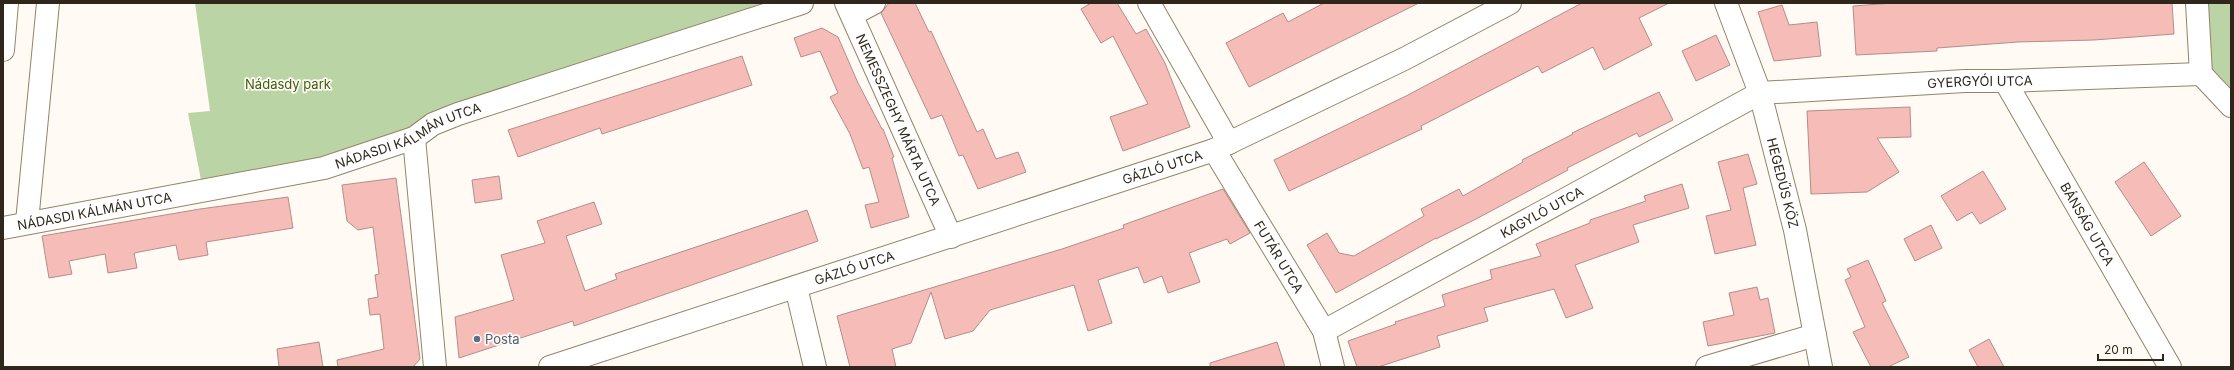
<svg xmlns="http://www.w3.org/2000/svg" width="2234" height="370" font-family="Inter,sans-serif">
<style>
.green{fill:#bbd4a6}
.building{fill:#f6bcb8;stroke:#b48d8a}
.lines{fill:none;stroke-linecap:round;stroke-linejoin:round}
.minor-casing{stroke:#968366;stroke-width:24}
.minor{stroke:#fff;stroke-width:22}
.service-dot{fill:#5c6f8a;stroke:#fffbf4;stroke-width:1.5}
.labels{text-anchor:middle;stroke-width:3.5;stroke-linejoin:round;paint-order:stroke}
.street-label{font-size:13px;fill:#2f271c;stroke:#fffbf4}
.park-label{font-size:13px;fill:#3c600e;stroke:#fffbf4}
.service-label{font-size:13px;fill:#4e5e75;stroke:#fffbf4;text-anchor:start}
</style>
<rect width="100%" height="100%" fill="#fffbf4"/>
<path class="green" d="M195 3H768L385 150 201 180 188 113 210 111Z
M2207 3H2231V90L2210 68Z"/>
<path class="building" d="M889 3H915L929 32 931 31 977 132 983 129 996 159 1018 152 1026 172 978 189 963 155 959 156 942 115 931 119 881 13Z
M1091 3H1117L1136 34 1146 29 1165 63 1190 127 1123 151 1110 117 1148 104 1113 36 1101 43 1081 9Z
M1324 3H1419L1249 87 1226 43 1283 13 1288 22Z
M1582 3H1669L1639 18 1652 45 1604 70 1593 47 1542 73 1538 66 1421 126 1422 129 1289 191 1274 160 1406 96Z
M1893 3H2172L2174 34 2094 40 2018 42 1937 48V51L1856 55 1853 6Z
M1782 5 1789 25 1817 22 1821 56 1774 61 1758 12Z
M822 28 838 37 858 83 882 129H883L894 157 892 158 909 217 871 228 865 205 879 202 869 167 863 169 850 134 830 97 838 93 820 51 801 57 794 38Z
M1716 35 1730 65 1696 81 1682 51Z
M742 56 752 85 602 134 600 128 518 157 508 130Z
M1659 92 1673 120 1639 137 1637 133 1567 168 1568 170 1476 219 1436 239V238L1336 293 1307 245 1327 233 1339 253 1354 256 1424 216 1421 209 1459 189 1463 196 1523 162 1522 160 1573 134 1572 133Z
M1910 107 1911 137 1877 138 1899 172 1867 192 1811 194 1807 111Z
M1748 154 1757 184 1743 188 1756 245 1715 254 1706 216 1731 210 1718 162Z
M2144 162 2181 216 2151 236 2115 182Z
M1983 171 2006 209 1980 224 1972 212 1957 221 1941 196Z
M499 176 502 199 475 203 472 180Z
M396 178 420 359 413 367H338L337 360 384 349 380 314 370 315 368 299 378 297 375 275 379 274 373 227 358 230 347 221 342 185Z
M1682 184 1689 208 1633 225 1639 242 1575 265 1593 308 1566 318 1554 289 1484 308 1488 321 1437 336 1440 347 1378 367H1357L1348 341 1396 324 1395 322 1445 306 1442 295 1492 279 1490 270 1541 256 1536 244 1590 223V220L1646 201 1644 196Z
M1223 189 1250 233 1230 244 1227 239 1189 253 1200 282 1168 293 1162 276 1144 283 1138 267 1098 280 1112 323 1088 331 1074 285 990 310 973 331 945 339 931 292 911 343 892 349 896 367H850L837 316 1062 249 1124 228 1123 225Z
M288 197 293 228 206 242 208 255 179 260 176 245 134 253 137 268 108 273 105 254 69 261 72 274 49 278 42 236 200 209Z
M594 202 602 224 566 236 585 291 617 279 615 274 807 210 818 241 574 326 573 321 459 358 455 317 514 300 501 255 545 243 537 221Z
M1931 225 1942 248 1915 261 1904 239Z
M1868 260 1886 301 1882 303 1909 357 1888 367H1871L1853 332 1865 327 1845 280 1851 277 1847 269Z
M1757 287 1760 300 1768 298 1775 333 1708 346 1703 322 1734 315 1729 293Z
M1989 339 2004 367H1978L1969 350Z
M319 342 323 367H279L277 349Z
M1277 342 1285 367H1210V363Z"/>
<g class="lines">
<g class="minor-casing">
<g id="minor">
<path id="s1" d="M846 3 951 237"/>
<path d="M1149 3 1229 143"/>
<path id="s2" d="M1726 3 1760 93 1795 230 1821 367"/>
<path d="M2197 3 2201 74"/>
<path d="M853 14 874 3"/>
<path d="M3 50 7 3"/>
<path d="M2201 74 2231 106"/>
<path id="s3" d="M2005 81 2170 367"/>
<path d="M414 138 435 367"/>
<path id="s4" d="M1214 150 1324 331 1333 367"/>
<path d="M27 222 48 3"/>
<path id="s5" d="M3 228 324 168 414 138 433 124 458 114 802 3"/>
<path d="M796 287 815 367"/>
<path id="s6" d="M1324 331 1760 93 1965 81H2005L2201 74"/>
<path id="s7" d="M550 367 1214 150 1404 59 1510 3"/>
<path d="M1707 367 1815 335"/>
</g>
</g>
<use href="#minor" class="minor"/>
</g>
<circle class="service-dot" cx="477" cy="339" r="4"/>
<g class="labels">
<g class="street-label">
<text dy="5" stroke="none"><textPath href="#s6" startOffset="717">GYERGYÓI UTCA</textPath></text>
<text dy="5" stroke="none"><textPath href="#s1" startOffset="128">NEMESSZEGHY MÁRTA UTCA</textPath></text>
<text dy="5" stroke="none"><textPath href="#s5" startOffset="417">NÁDASDI KÁLMÁN UTCA</textPath></text>
<text dy="5" stroke="none"><textPath href="#s7" startOffset="644">GÁZLÓ UTCA</textPath></text>
<text dy="5" stroke="none"><textPath href="#s2" startOffset="189">HEGEDŰS KÖZ</textPath></text>
<text dy="5" stroke="none"><textPath href="#s5" startOffset="93">NÁDASDI KÁLMÁN UTCA</textPath></text>
<text dy="5" stroke="none"><textPath href="#s6" startOffset="248">KAGYLÓ UTCA</textPath></text>
<text dy="5" stroke="none"><textPath href="#s3" startOffset="165">BÁNSÁG UTCA</textPath></text>
<text dy="5" stroke="none"><textPath href="#s4" startOffset="125">FUTÁR UTCA</textPath></text>
<text dy="5" stroke="none"><textPath href="#s7" startOffset="320">GÁZLÓ UTCA</textPath></text>
</g>
<g class="park-label">
<text x="288" y="89">Nádasdy park</text>
</g>
<g class="service-label">
<text x="485" y="344">Posta</text>
</g>
</g>
<rect width="2234" height="370" fill="none" stroke="#2f271c" stroke-width="8"/>
<path d="M2098 354v6h65v-6" fill="none" stroke="#2f271c" stroke-width="2"/>
<text x="2104" y="354" font-size="12" fill="#2f271c" stroke="#fffbf4" stroke-width="3" paint-order="stroke">20 m</text>
</svg>
